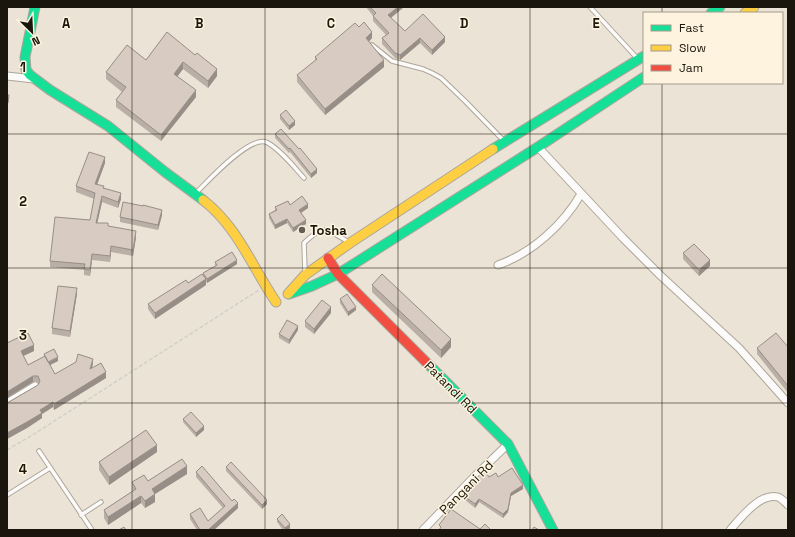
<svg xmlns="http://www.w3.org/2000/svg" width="795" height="537" font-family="'Space Grotesk',sans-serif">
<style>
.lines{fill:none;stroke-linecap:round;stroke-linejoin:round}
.lane-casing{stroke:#aca69b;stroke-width:5.5}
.street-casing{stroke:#aca69b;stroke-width:9}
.fast-casing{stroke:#aca69b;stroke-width:11}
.slow-casing{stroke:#aca69b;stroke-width:11}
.jam-casing{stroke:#aca69b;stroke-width:11}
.path{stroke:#d2d0cc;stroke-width:1.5;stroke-dasharray:4 2;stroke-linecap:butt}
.lane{stroke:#fcfbf9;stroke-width:3.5}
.street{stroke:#fcfbf9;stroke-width:7}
.fast{stroke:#16e098;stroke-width:9}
.slow{stroke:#ffcf43;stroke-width:9}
.jam{stroke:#f24e42;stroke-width:9}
.wall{fill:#baafa6}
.shaded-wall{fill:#978e87}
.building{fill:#d8cbc1;stroke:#978e87}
.grid{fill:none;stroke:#1a160d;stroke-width:1;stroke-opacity:0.55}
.poi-dot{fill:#635e53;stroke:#fef3df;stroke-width:1.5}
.labels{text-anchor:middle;stroke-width:3;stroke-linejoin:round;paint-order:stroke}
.poi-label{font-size:13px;font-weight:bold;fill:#1a160d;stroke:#fef3df;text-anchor:start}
.street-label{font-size:13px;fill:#1a160d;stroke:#fef3df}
.grid-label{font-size:13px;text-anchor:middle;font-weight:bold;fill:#1a160d;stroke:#fef3df;stroke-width:3;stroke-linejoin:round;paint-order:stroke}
</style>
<rect width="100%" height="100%" fill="#ebe3d5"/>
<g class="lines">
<g class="lane-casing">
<path id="lane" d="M590 7 636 57
M372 45 392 61 423 69 432 73 441 78 465 101 503 140
M196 193C208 181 249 136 266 142 279 148 294 167 304 178
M305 272 304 243C309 238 319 229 326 230 333 232 341 238 347 241
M39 451 92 530
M7 495 50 468
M81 515 101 502"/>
</g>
<g class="street-casing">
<path id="street" d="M7 76 34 79
M538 147 623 238 661 276 739 348 788 403
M498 265C532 253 563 225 581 194
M7 403 35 386
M423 530 474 477 508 444
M730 530C740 519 760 492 778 497 781 498 785 502 788 505"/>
</g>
<g class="fast-casing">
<path id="fast" d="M35 7 25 57 26 70 30 75 50 90 108 126 165 172 203 200
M711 13 720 7
M493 149 644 56
M289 294 312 286 338 274 538 147 644 77
M429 365 508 444 553 530"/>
</g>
<g class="slow-casing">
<path id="slow" d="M745 13 754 7
M203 200C238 227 252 267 276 302
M288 294 305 275 350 243 493 149"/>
</g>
<g class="jam-casing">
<path id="jam" d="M328 258 338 274 429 365"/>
</g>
<path class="path" d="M7 450 31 436 259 290"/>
<use href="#lane" class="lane"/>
<use href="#street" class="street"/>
<use href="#fast" class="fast"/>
<use href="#slow" class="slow"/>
<use href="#jam" class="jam"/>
</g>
<path class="wall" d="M366 7H404L391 18 405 31 445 42 432 55 420 43 400 60 395 58 382 44V38L386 35 373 21V16Z
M359 27 372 38 369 42 384 67 325 115 297 82V75L315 61V57Z
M167 32 217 76 208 88 183 69 177 76 196 97 161 141 116 107V100L122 92 106 79V72L146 60Z
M280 115 295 125 289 130 280 119Z
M275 134 317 173 311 178 290 152 289 153 275 138Z
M105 163 97 185 104 188 121 199 118 208 102 202 97 223 136 237 133 256 111 252 110 262 92 260 90 276 84 275V270L50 267V261L90 220 94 199 76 192V186Z
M290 205 308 208 301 213 306 224 293 232 287 223 275 229 269 218V214L275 210V207Z
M162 215 158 230 120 222V217Z
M683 253 710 266 699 276 683 259Z
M215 262 237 264 207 283 206 281V285L155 319 148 309V304L188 283 203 276V273L215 266Z
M372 285 451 347 441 358 372 292Z
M77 294 70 337 52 334V328Z
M340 299 356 310 348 316 340 303Z
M331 313 314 334 305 327V321Z
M298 330 289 344 279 338V334Z
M7 343 34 351 23 356 28 365 44 357V354L58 361 50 365 55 374 93 364 92 368 106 378 54 410 53 407 42 414V418L27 428 7 439V403L38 385V382H33Z
M788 347V393L757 354V348Z
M183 419 204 430 196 437 183 422Z
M157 452 109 485 99 470V462Z
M226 467 267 504 262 509 226 471Z
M196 472 232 501 238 508 214 530H197L190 519V514L208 521 223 508 196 477Z
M187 474 155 494V502L145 508 141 503 108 525 104 518V510L133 491 132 490V482L148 481Z
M489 477H498L523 489 511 496 508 512 503 518 479 502 475 508 464 499V496L470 489V485Z
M277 519 290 528 288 530H283L277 522Z"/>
<path class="shaded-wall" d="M398 7H404L388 20V15Z
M372 32V38L366 44V38Z
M445 37V42L432 55V50Z
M420 38V43L400 60V55Z
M384 60V67L325 115V109Z
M183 62V69L174 81V74Z
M217 69V76L208 88V81Z
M196 90V97L161 141V135Z
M295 121V125L289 130V126Z
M105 157V163L95 190V184Z
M317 169V173L311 178V174Z
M121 193V199L118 208V202Z
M102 196V202L96 229V223Z
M308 204V208L299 214V210Z
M162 210V215L158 230V225Z
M287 219V223L275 229V225Z
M306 220V224L293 232V228Z
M136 231V237L133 256V250Z
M111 246V252L110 262V256Z
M92 254V260L90 276V270Z
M237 260V264L207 283V279Z
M710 260V266L699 276V270Z
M206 279V285L155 319V313Z
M77 288V294L70 337V331Z
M331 307V313L314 334V329Z
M356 307V310L348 316V312Z
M298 326V330L289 344V340Z
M451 339V347L441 358V350Z
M34 345V351L21 357V351Z
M58 357V361L48 366V363Z
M93 359V364L90 374V369Z
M106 372V378L54 410V404Z
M33 376V382L7 398V392Z
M53 402V407L42 414V418L27 428 7 439V433L40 410Z
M204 426V430L196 437V433Z
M157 445V452L109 485V477Z
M187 466V474L155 494V502L145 508V501L152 489Z
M523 485V489L511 496 508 512 503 518V514L511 493Z
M141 496V503L108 525V517Z
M479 499V502L475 508V504Z
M267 500V504L262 509V505Z
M238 503V508L214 530H208Z
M290 524V528L288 530H285V528Z"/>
<path class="building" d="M370 7H398L388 15 405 31 423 14 445 37 432 50 420 38 400 55 395 53 382 38 389 33 373 16 376 13Z
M364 22 372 32 366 38 384 60 325 109 297 75 317 59 315 57 355 23 359 27Z
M167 32 195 55 197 53 217 69 208 81 183 62 174 74 196 90 161 135 116 100 126 87 106 72 127 45 146 60Z
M7 95H9L8 103H7Z
M286 110 295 121 289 126 280 115Z
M281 129 299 149 300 148 317 169 311 174 290 148 289 149 275 134Z
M89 152 105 157 95 184 104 186 103 188 121 193 118 202 102 196 96 223H108V226L136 231 133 250 111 246 110 256 92 254 90 270 84 269 85 264 50 261 55 217 90 220 95 193 76 186Z
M302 196 308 204 299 210 306 220 293 228 287 219 275 225 269 214 277 210 275 207 288 201 290 205Z
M123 202 143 206V205L162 210 158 225 120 217Z
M694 244 710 260 699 270 683 253Z
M232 252 237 260 207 279 203 273 217 265 215 262Z
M202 274 206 279 155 313 148 304 186 280 188 283Z
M382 274 451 339 441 350 372 285Z
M58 286 77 288 70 331 52 328Z
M347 294 356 307 348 312 340 299Z
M322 300 331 307 314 329 305 321Z
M287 320 298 326 289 340 279 334Z
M28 333 34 345 21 351 28 365 45 356 55 374 76 362 78 354 93 359 90 369 101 363 106 372 54 404 53 402 40 410 42 413 27 422 7 433V403L38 385 40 381 38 376H33L7 392V343Z
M776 333 788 347V386L757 348Z
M54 349 58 357 48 362 44 354Z
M191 412 204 426 196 433 183 419Z
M146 430 157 445 109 477 99 462Z
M182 459 187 466 152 489 155 494 145 501 141 496 108 517 104 510 136 489 132 482 144 475 148 481Z
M231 462 267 500 262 505 226 467Z
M202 466 232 501 234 499 238 503 208 530 207 529 206 530H200L190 514 200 508 208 521 225 506 196 472Z
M512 468 523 485 511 493 508 509 503 514 479 499 475 504 464 496 471 487 470 485 484 470 489 477 496 473 498 477Z
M451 509 480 529 485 524 491 530H439L441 527 439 525Z
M282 514 290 524 285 528 277 519Z
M124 527 126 530H119Z
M534 527 539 530H532Z"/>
<path class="grid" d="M132 7V530M265 7V530M398 7V530M530 7V530M662 7V13M662 83V530M7 134H788M7 268H788M7 403H788"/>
<circle class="poi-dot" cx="302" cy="230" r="4"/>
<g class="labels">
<g class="poi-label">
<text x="310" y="235">Tosha</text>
</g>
<g class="street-label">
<text transform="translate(451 387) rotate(45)" y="5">Patandi Rd</text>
<text transform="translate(466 487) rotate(-45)" y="5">Pangani Rd</text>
</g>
</g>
<g class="grid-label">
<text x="66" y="28">A</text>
<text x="199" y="28">B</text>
<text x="331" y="28">C</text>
<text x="464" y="28">D</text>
<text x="596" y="28">E</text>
<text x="23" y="72">1</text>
<text x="23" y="206">2</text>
<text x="23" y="340">3</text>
<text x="23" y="474">4</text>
</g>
<rect width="795" height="537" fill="none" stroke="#1a160d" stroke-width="16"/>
<rect x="643" y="12" width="140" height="72" fill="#fef3df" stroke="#a39b8b"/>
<rect x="651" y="25" width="20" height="6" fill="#16e098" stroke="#a39b8b"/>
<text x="679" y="32" font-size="12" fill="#1a160d">Fast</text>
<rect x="651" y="45" width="20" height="6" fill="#ffcf43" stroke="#a39b8b"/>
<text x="679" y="52" font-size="12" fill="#1a160d">Slow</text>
<rect x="651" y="65" width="20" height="6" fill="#f24e42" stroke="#a39b8b"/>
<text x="679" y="72" font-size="12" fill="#1a160d">Jam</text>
<g transform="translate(32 32) rotate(156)" stroke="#fef3df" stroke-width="3" paint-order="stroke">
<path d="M0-3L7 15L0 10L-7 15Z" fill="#1a160d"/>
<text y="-6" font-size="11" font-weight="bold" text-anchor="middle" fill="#1a160d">N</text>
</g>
</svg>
